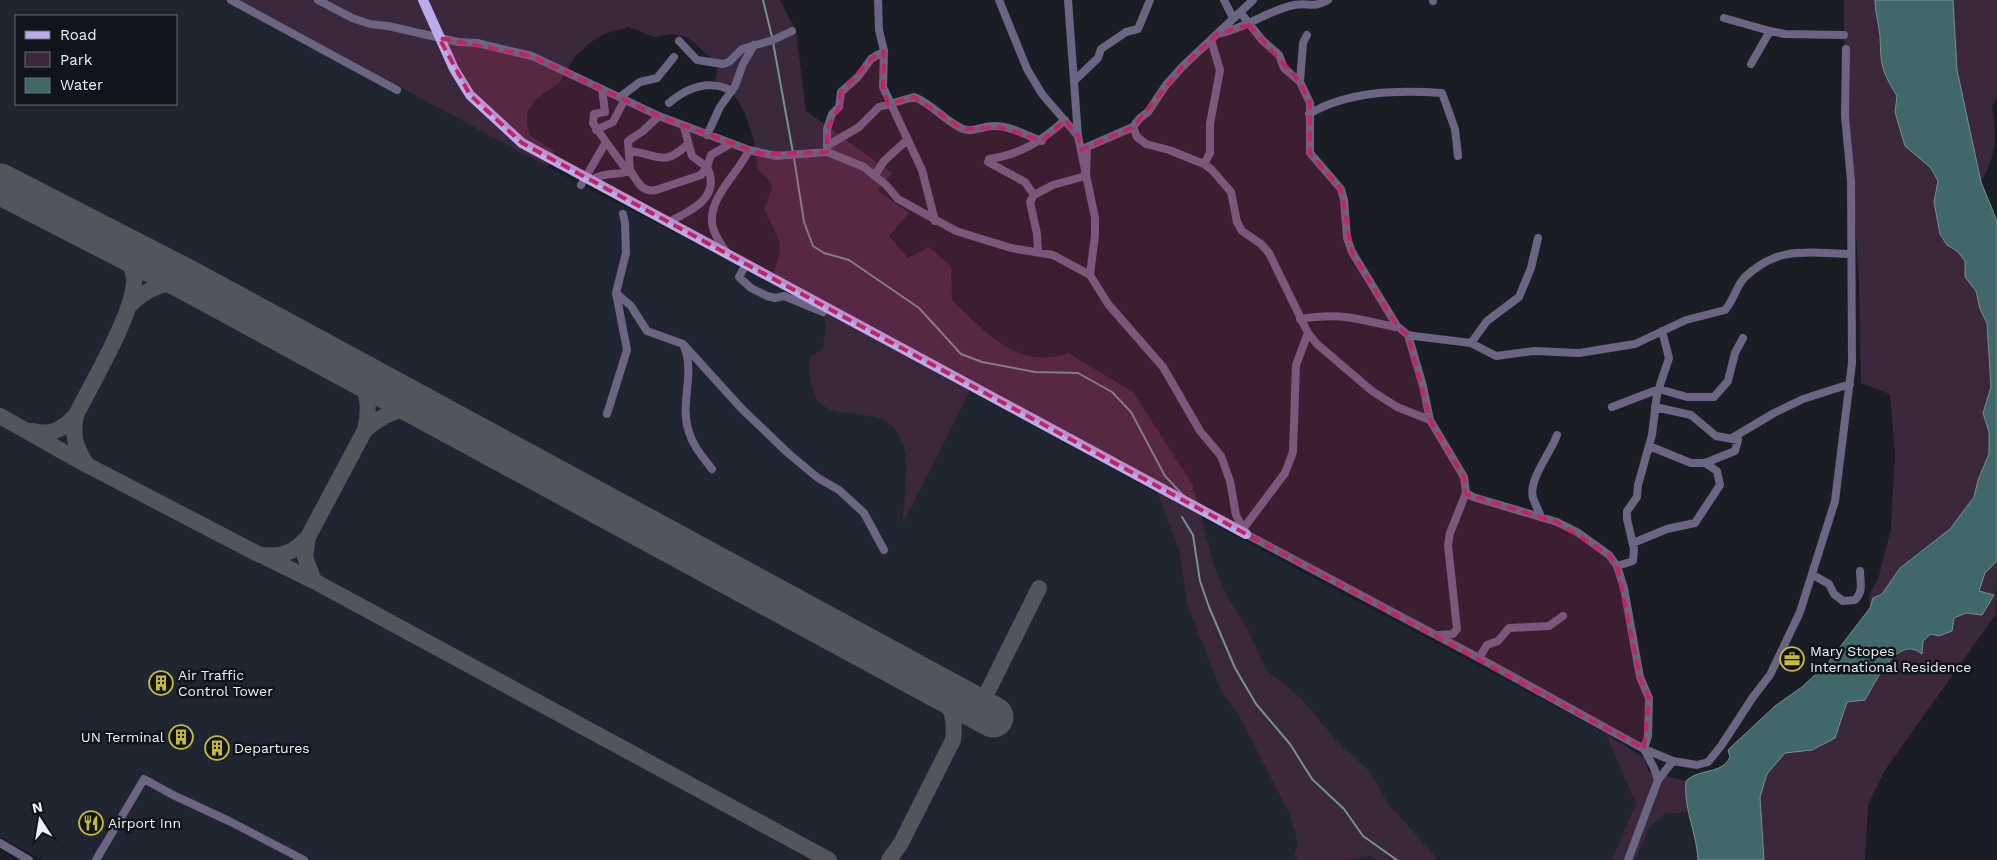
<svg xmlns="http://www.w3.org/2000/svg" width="1997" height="860" font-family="'Work Sans',sans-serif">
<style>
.built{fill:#202631;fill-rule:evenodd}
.green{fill:#3c283c}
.water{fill:#40686a;stroke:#749193}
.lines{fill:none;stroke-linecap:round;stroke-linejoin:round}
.stream{stroke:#749193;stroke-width:2}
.taxiway{stroke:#52565c;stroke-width:16}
.runway{stroke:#52565c;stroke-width:41}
.minor{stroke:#6b6482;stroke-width:8}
.major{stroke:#baacea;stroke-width:10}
.marked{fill:#c42363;fill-opacity:0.2;stroke:#c42363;stroke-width:4;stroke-dasharray:10 6;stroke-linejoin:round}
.labels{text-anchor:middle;stroke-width:5;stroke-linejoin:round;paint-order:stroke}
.poi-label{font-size:14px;fill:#edf0f4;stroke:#11141b;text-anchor:start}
</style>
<rect width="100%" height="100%" fill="#1a1e24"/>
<path class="built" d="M0 0H239L581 185 737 265 1313 578 1605 733 1636 803 1612 860H42L0 837ZM16 16H176V104H16Z
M1689 812 1695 832 1698 860H1635L1649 826 1664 814Z"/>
<path class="green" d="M239 0H780L796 31 806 111 892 173 877 190 909 213 889 236 908 258 929 247 951 266 952 300C984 331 1019 371 1068 353L1133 392 1193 485 1214 566 1227 596 1245 625 1267 671 1301 698 1334 738 1369 771 1389 805 1439 860H1379L1371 856 1345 860H1297L1294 854 1298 843 1290 815 1239 715 1221 691 1187 603 1180 552 1157 492 970 391 903 523C903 499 911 464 902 442 900 437 894 426 889 423 867 407 821 423 813 390 809 377 808 369 811 356L823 350 826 325 821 310 770 282C786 242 781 245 764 209L772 189 769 181 758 169 753 137 745 113 734 94 715 84 718 64 687 37 672 34 655 37 629 27 604 34 588 44 574 58 559 83 535 100 527 113V124L530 135 555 152 548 167Z
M1844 0H1875C1875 12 1879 24 1880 36 1881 65 1881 70 1897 96L1895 112 1920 158 1931 168 1938 181 1934 202 1940 234 1947 245 1957 251 1965 261V277L1976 291 1980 309 1987 323 1991 387 1983 413 1989 432V454L1978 480 1974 497 1950 529 1900 568 1882 594 1873 598 1870 608 1869 596 1879 576 1891 529 1895 453 1890 394 1861 383 1859 282 1844 42Z
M1953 0H1997V98L1992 106C1997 139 1997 153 1981 182L1957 70Z
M1997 561 1996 614 1885 770 1868 805 1865 860H1764L1760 797 1767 774 1785 753 1812 750 1835 738 1847 702 1865 700 1882 670 1902 651 1912 649 1953 618 1966 613 1979 592 1985 573Z
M1605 733 1644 758 1649 772 1686 781 1685 791 1689 812 1664 814 1650 826 1635 860H1612L1636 803Z"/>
<path class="water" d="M1875 0H1953L1957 70 1981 182 1997 221V561L1985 573 1979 591 1994 595 1982 615 1966 613 1954 618 1952 631 1939 636 1931 634 1923 641 1922 654C1919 652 1915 649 1911 649 1892 647 1873 686 1865 700L1847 702 1835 738 1812 750 1785 753 1767 774 1760 797 1764 860H1698C1697 833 1683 808 1686 781 1699 768 1722 775 1730 757L1728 750 1775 706 1802 687 1827 664 1870 608 1873 598 1882 594 1900 568 1950 529 1974 497 1978 480 1989 454V432L1983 413 1991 387 1987 323 1980 309 1976 291 1965 277V261L1957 251 1947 245 1940 234 1934 202 1938 181 1931 168 1905 146 1895 112 1897 96C1881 70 1881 65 1880 36 1879 24 1875 12 1875 0Z"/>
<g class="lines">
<path class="stream" d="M763 0 772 37
M773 42 793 153
M794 158 804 222 813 246 824 253 849 260 919 308 961 354 982 362 1035 372 1078 373 1112 392 1131 412 1165 476 1184 496
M1182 517 1193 535 1200 581 1209 607 1235 668 1256 704 1290 744 1312 779 1344 809 1363 836 1397 860"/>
<path class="taxiway" d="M116 245C125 254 133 266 134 279 135 311 92 383 76 415 72 436 75 447 87 465L260 555C282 557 294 553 308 537
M131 304C147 288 164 283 187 280
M356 374C369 392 370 409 365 430L308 537 305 557 314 581 829 860
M0 416 85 464
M365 430C384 414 396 409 421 407
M32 431C52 436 63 429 76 415
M265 557 314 581
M979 709 1039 588
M889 860 901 843 953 740C956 721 951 707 942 690"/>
<path class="runway" d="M0 184 187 280 993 717"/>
<path class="minor" d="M231 0 397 90
M318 0 352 18 370 24 388 26 458 42 477 43 532 56 659 116 749 150 776 156 827 152 864 167 886 185 898 199 956 231 1011 248 1053 255 1090 275
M878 0 879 30 884 51 883 87 922 170 935 221
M999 0 1027 69 1042 94 1078 136 1095 218V235L1090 275 1108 304 1163 367 1200 431 1221 456 1230 481 1236 515 1246 534 1479 658 1644 749 1654 768 1658 780
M1068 0 1078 136
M1224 0 1233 18
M1433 0V1
M1240 12 1262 40 1279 55 1284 68 1300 82
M1724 18 1770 31
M1217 34C1245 29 1266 11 1294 5 1310 2 1311 9 1328 0
M1307 35 1303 43 1300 82 1310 103V153L1341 189 1344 200 1347 238 1352 252 1397 326
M679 41 697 60 723 64 729 62 742 49 773 40 792 31
M1751 64 1770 31 1785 34 1844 35
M1075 80 1098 58 1101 49 1126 32 1138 29 1150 0
M620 97 640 82 657 78 674 57
M669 103C688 87 709 79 732 91
M1309 114C1348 91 1397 90 1442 93L1455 129 1458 156
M1133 127 1137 137 1146 144 1169 150 1204 164 1212 170 1231 192 1237 222 1242 231 1261 244 1269 253 1308 333 1317 344 1372 391 1397 407 1430 420 1464 477 1466 493 1473 497 1557 522 1577 532 1609 555 1617 566 1624 588 1640 677 1649 698 1648 736 1644 749 1673 761 1697 765 1708 762 1721 746 1753 697 1770 675 1800 612 1835 501 1852 363 1851 181 1845 116 1846 49
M596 130 613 122 625 99
M707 135 720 107 735 86 743 64 754 45
M606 142 628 172
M827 146 859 127 879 107 914 97C933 104 944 121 963 129 974 133 982 126 993 126 1009 125 1027 136 1042 141
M827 150V129L832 114 839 107 841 92 858 77 871 59 884 51
M629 151C657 153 662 169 688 144
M989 159C1020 155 1043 140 1065 120
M988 162 1025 182 1034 195 1053 185 1082 177 1086 174 1087 147 1133 127 1140 118 1148 112 1166 85 1182 67 1253 0
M1204 164 1210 153V124L1220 70 1211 40
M630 170C637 181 642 193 656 190L701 175 707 167 711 155 730 144
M875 175 884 161 907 140
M593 179C609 170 620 177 630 170L628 141 643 131 659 116
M581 185 606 142 593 123 594 114 605 112 602 89
M1034 195 1030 202 1037 234 1038 251
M669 222C690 211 722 198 707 167L692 156 684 127
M726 252C721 244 715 236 713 228 705 200 739 173 749 150
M744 268 739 277 751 288 767 296 775 298 784 296 823 312
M616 293 631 306 647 331 683 344C696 371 680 402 688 429 692 445 702 456 712 469
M1300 319C1340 312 1356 319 1395 327L1397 326 1408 335 1414 336 1471 343 1496 356 1534 351 1579 353 1635 344 1686 320 1725 310C1734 300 1736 286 1745 277 1779 245 1808 253 1851 254
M1408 335 1423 386 1430 420
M1471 343 1487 321 1519 297 1531 268 1538 238
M683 344 742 409 788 453 818 478 839 490 864 513 884 550
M1612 407 1659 389 1687 397H1714L1728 381 1735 353 1743 338
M607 414 627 350 616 293 626 253 625 223 623 214
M1732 438 1774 413 1803 399 1850 384
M1649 449 1654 448 1691 463H1705L1735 451 1738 440 1716 436 1691 415 1655 407
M1541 517C1539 511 1535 504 1533 498 1528 479 1551 453 1557 435
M1243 529 1285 473 1293 452 1296 365 1308 333
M1633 543 1667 529 1695 523 1720 485 1717 471 1705 463
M1617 566 1633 561 1634 549 1627 519V511L1637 497 1638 485 1652 435 1657 394 1669 358 1662 331
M1813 575 1829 584 1834 594 1843 601 1855 600C1864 591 1860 582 1860 571
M1439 635 1453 634 1457 629 1448 545 1450 533 1466 493
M1479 658 1487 645 1498 641 1509 628 1549 626 1563 616
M0 843 29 860
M96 860 144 779 173 795 229 821 304 860
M1628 860 1658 780 1673 761"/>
<path class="major" d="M423 0 454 69 470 95 522 143 1246 534"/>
</g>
<path class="marked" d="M1249 25 1300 82 1310 103V153L1341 189 1352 252 1397 326 1408 335 1430 420 1464 477 1466 494 1557 522 1609 555 1617 566 1640 677 1649 698 1644 749 522 143 470 95 439 38 532 56 659 116 762 154 827 152V129L839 107 841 92 871 59 884 51 883 87 888 104 914 97 963 129 1001 127 1042 141 1065 120 1078 136 1081 150 1133 127 1182 67 1217 34Z"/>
<defs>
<g id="office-ring" transform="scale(1.25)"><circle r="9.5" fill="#11141b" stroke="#c6bb3c" stroke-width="1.5"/><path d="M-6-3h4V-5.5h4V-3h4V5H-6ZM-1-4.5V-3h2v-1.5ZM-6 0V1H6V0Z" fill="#c6bb3c"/></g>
<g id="building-ring" transform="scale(1.25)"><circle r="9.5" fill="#11141b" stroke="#c6bb3c" stroke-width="1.5"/><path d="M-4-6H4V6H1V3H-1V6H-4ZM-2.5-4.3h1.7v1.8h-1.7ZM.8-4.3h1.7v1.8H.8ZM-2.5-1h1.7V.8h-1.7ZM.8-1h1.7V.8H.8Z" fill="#c6bb3c"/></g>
<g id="restaurant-ring" transform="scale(1.25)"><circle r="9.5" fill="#11141b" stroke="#c6bb3c" stroke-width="1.5"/><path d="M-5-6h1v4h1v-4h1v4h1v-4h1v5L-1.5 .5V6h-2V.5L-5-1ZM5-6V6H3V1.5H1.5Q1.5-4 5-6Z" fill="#c6bb3c"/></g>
</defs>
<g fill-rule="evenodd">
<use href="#office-ring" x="1792" y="659"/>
<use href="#building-ring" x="161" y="683"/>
<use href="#building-ring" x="181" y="737"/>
<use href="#building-ring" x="217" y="748"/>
<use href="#restaurant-ring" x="91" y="823"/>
</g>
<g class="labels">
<g class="poi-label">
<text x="1810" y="656">Mary Stopes<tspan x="1810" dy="16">International Residence</tspan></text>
<text x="178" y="680">Air Traffic<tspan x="178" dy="16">Control Tower</tspan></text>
<text x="164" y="742" text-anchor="end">UN Terminal</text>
<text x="234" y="753">Departures</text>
<text x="108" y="828">Airport Inn</text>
</g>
</g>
<rect x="15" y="15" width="162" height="90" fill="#11141b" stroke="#696c72"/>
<rect x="25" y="31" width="25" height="8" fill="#baacea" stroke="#696c72"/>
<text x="60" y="40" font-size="15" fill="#edf0f4">Road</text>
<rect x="25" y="52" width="25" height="15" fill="#3c283c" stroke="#696c72"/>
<text x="60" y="65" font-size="15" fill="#edf0f4">Park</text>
<rect x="25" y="78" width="25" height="15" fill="#40686a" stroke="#696c72"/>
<text x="60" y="90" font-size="15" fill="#edf0f4">Water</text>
<g transform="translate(40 820) rotate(348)" stroke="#11141b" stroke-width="4" paint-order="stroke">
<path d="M0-4L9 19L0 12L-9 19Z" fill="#edf0f4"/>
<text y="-8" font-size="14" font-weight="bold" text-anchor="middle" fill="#edf0f4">N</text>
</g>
</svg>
